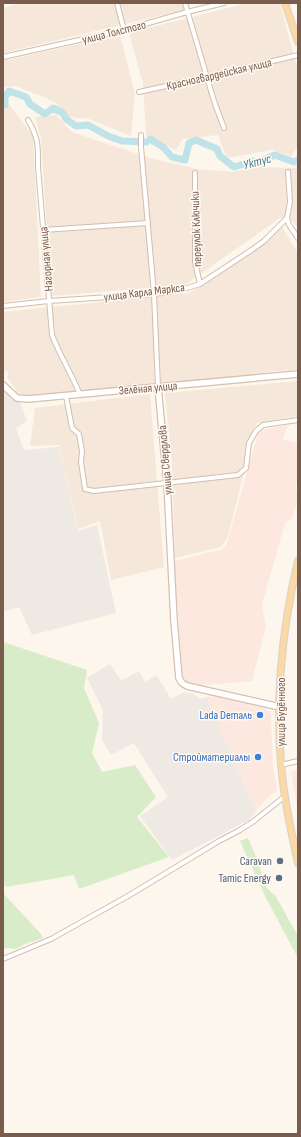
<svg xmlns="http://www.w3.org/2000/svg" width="301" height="1137" font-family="'Sofia Sans Condensed',sans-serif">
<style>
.residential{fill:#f5e8da}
.commercial{fill:#fde8e0}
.industrial{fill:#efe9e4}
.green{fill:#d8ecc9}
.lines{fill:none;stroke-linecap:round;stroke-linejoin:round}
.river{stroke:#bfe3e8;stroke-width:7}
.street-casing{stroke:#d1beb0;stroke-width:6}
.secondary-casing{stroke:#d6c0b0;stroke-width:8}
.primary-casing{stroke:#dad1cd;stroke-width:8}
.street{stroke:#fff;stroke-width:4}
.secondary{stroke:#fff;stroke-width:5.5}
.primary{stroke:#fbd9a5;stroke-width:6}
.shop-dot{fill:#3f7fe0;stroke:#fffaf3;stroke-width:1.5}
.service-dot{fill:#5c6f8a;stroke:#fffaf3;stroke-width:1.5}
.labels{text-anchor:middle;stroke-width:3;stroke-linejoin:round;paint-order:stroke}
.street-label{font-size:12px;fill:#7a5c4d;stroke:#fffaf3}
.shop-label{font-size:12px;fill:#366cbe;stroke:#fffaf3;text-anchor:end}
.service-label{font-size:12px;fill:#4e5e75;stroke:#fffaf3;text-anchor:end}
.water-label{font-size:13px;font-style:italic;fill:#437c86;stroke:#fffaf3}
</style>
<rect width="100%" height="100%" fill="#fdf6ec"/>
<path class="residential" d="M21 3H182L184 10 3 53V8Z
M247 3H280L298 71V147L291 156 271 150 227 158 218 135 183 139 176 150 146 136 143 84 129 33Z
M120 35 135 93 131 136 89 119 68 117 55 102 16 86 3 87V61Z
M7 102 33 136 41 297 3 302V106Z
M56 115 72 132 150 158 197 169 232 172 260 167 295 168 298 166V227L289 218H280L185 285 51 296 41 139 35 117Z
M282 227 298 253V369L34 396 19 394 8 379V371L3 372V312L190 293Z
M298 381V416L257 423 248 440 242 481 227 539 221 547 175 558 172 464 165 393Z
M150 394 164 567 111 580 100 521 78 529 59 445 30 446 35 408Z"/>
<path class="commercial" d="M288 425 283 440 298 443V478L295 488 298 494V500L291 520 285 523 262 605 266 626 252 681 194 686 190 682 183 683 174 561 220 550 226 546 258 433 260 430Z
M222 696 264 707 271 714 273 766 277 791 267 798 256 811 206 697Z
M298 770V813L291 772Z"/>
<path class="industrial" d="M3 391 20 402 27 421 16 428 24 450 59 447 78 531 97 525 116 613 32 635 19 607 3 612Z
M110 664 121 681 139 671 145 682 156 675 171 699 185 692 193 694 200 699 206 697 256 811 249 820 172 860 140 816 168 797 134 743 111 755 102 740 103 710 87 678Z"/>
<path class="green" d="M3 642 87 670 84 688 99 723 92 753 102 772 135 765 156 797 137 817 169 857 79 889 74 875 6 887 3 884Z
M248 838C251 845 254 852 257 859 262 871 262 888 275 895L298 936V958L265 896 240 841Z
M3 893 41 934 43 938 25 944 16 949 8 948 3 949Z"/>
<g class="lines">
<path class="river" d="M3 105H5V97L9 91 26 97 30 104 45 114 53 108 63 113 66 119 76 126 88 125 108 136 122 141 146 142
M150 139 163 147 172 157 185 160 189 143 196 140 217 149 220 156 234 167 253 161 258 162 275 155 294 162 298 160"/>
<g class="street-casing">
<path id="street" d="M117 3 124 30
M185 3 214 101 224 128
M3 57 124 30 187 12 224 3
M139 92 207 77 298 55
M28 120C39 139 38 146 38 167L52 335C60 356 72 374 80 395
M141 135V147L154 294 158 387
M195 173V262L200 284
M287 218 290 202 288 172
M287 218 289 225 298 238
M43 230 148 223
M3 306 49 301 154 294 181 290 200 284 253 249 264 241 287 218
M66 396 72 428 79 434 82 451 81 462 85 489 94 491 238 475 246 468 249 443 256 431 263 425 298 420
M281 765 298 761
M3 959 51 939 128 896 219 841 240 830 254 821 285 796"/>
</g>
<g class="secondary-casing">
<path id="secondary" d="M3 385 17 398 28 399 298 374
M158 387 167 483 174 621 179 678 182 683 187 686 280 707"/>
</g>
<g class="primary-casing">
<path id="primary" d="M285 3 298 42
M298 561C281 632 274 710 283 782 286 809 292 836 298 863"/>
</g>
<use href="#street" class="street"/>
<use href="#secondary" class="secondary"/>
<use href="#primary" class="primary"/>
</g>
<g class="shop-dot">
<circle cx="260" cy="715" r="4"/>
<circle cx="258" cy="757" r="4"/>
</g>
<g class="service-dot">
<circle cx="280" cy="861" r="4"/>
<circle cx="279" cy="878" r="4"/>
</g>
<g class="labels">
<g class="street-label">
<text transform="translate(114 32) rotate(-14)" y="4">улица Толстого</text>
<text transform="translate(219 74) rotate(-13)" y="4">Красногвардейская улица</text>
<text transform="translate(196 229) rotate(-92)" y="4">переулок Ключики</text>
<text transform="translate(46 259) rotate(-95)" y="4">Нагорная улица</text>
<text transform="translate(144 292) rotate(-7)" y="4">улица Карла Маркса</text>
<text transform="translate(148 388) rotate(-5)" y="4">Зелёная улица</text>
<text transform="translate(165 460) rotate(-95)" y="4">улица Свердлова</text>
<text transform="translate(281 712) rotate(-90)" y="4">улица Будённого</text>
</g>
<g class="shop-label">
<text x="252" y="719">Lada Dеталь</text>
<text x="250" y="761">Стройматериалы</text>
</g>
<g class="service-label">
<text x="272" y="865">Caravan</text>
<text x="271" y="882">Tamic Еnergy</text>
</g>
<g class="water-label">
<text transform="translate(257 161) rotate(-15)" y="5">Уктус</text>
</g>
</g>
<rect width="301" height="1137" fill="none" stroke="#7a5c4d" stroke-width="8"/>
</svg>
